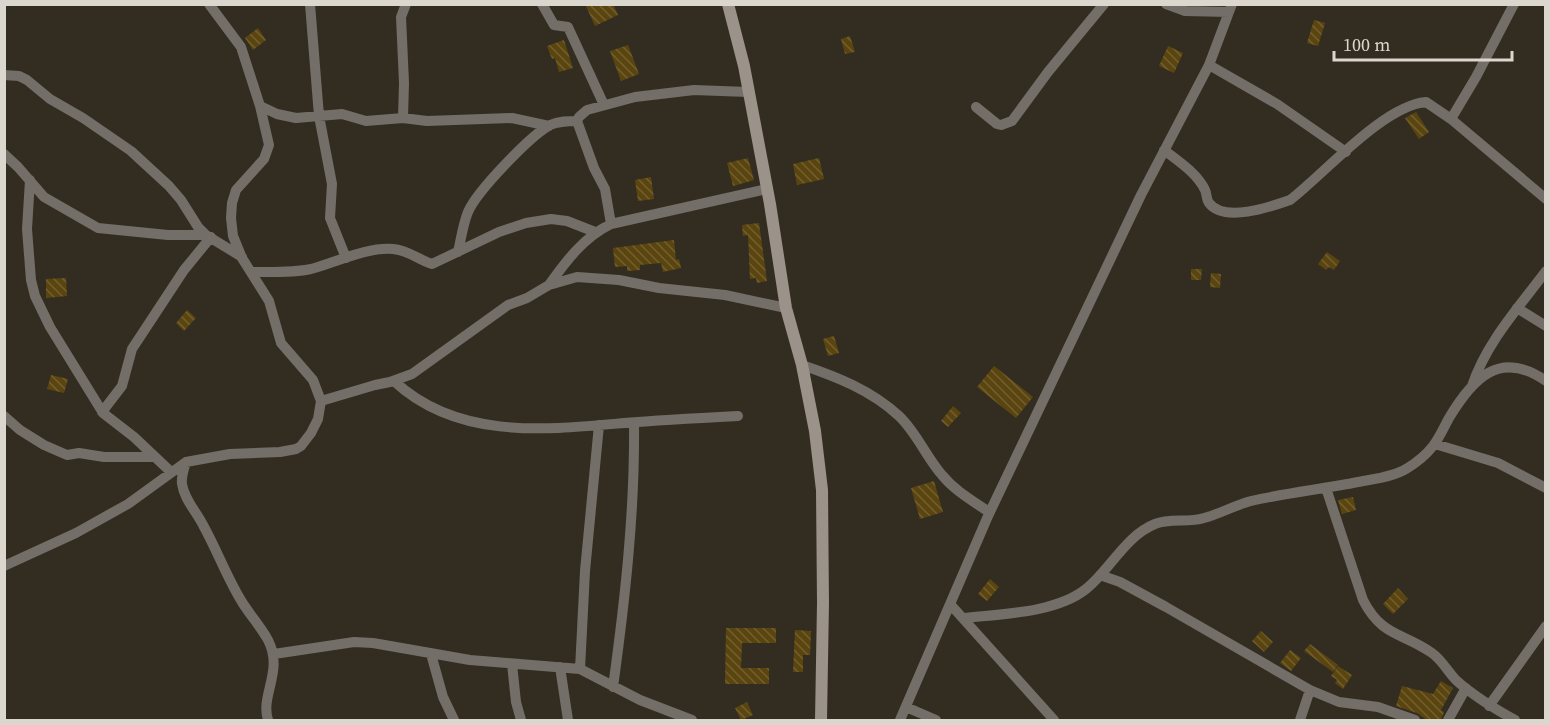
<svg xmlns="http://www.w3.org/2000/svg" width="1550" height="725" font-family="'Source Serif 4',serif">
<style>
.building{fill:url(#building-back-hatch)}
.lines{fill:none;stroke-linecap:round;stroke-linejoin:round}
.street{stroke:#746e69;stroke-width:10}
.secondary{stroke:#9b928a;stroke-width:12}
</style>
<defs>
<pattern id="building-back-hatch" width="6" height="6" patternUnits="userSpaceOnUse" patternTransform="scale(1.5)"><rect width="6" height="6" fill="#5b450f"/><path d="M-1 5l2 2M0 0l6 6M5-1l2 2" fill="none" stroke="#725f31"/></pattern>
</defs>
<rect width="100%" height="100%" fill="#332d21"/>
<path class="building" d="M585 4H613L618 15 595 26Z
M1314 20 1325 23 1318 46 1307 43Z
M258 28 266 40 253 50 245 38Z
M850 36 855 52 845 54 841 39Z
M564 40 573 68 559 72 555 58 552 59 547 46Z
M628 45 639 74 621 81 610 51Z
M1168 46 1183 53 1174 73 1159 66Z
M1416 112 1429 132 1419 139 1405 118Z
M748 158 754 180 733 186 727 163Z
M819 158 824 179 797 185 793 164Z
M651 177 654 199 638 201 635 180Z
M759 223 767 281 757 283 756 278 750 279 748 235 743 236 742 225Z
M674 240 676 260 679 259 681 268 663 272 661 263 640 265V270L627 271V266L615 267 613 248Z
M1327 252 1340 261 1334 270 1329 267 1326 270 1318 264Z
M1191 269H1202L1201 280H1191Z
M1211 273 1221 274 1220 288 1210 287Z
M66 278 67 296 46 298V279Z
M187 310 196 318 184 331 176 323Z
M834 336 839 353 828 356 823 339Z
M994 366 1033 397 1016 418 977 387Z
M51 375 68 379 64 393 47 389Z
M953 406 961 413 948 427 941 421Z
M934 481 943 512 920 519 911 488Z
M1353 497 1356 510 1342 514 1338 500Z
M990 579 999 587 987 601 978 594Z
M1398 588 1408 599 1393 614 1383 604Z
M726 628H776V643H742L741 668H769V684H725Z
M795 630 811 631 810 655H803V672H793Z
M1261 631 1273 642 1264 652 1252 641Z
M1310 644 1338 665 1333 672 1304 651Z
M1290 650 1301 658 1291 671 1280 663Z
M1338 666 1352 675 1343 689 1335 683 1337 680 1331 676Z
M1441 681 1453 688 1441 710 1444 712 1441 720H1427L1417 713 1396 706 1402 686 1433 694Z
M747 702 753 715 741 720 735 708Z"/>
<g class="lines">
<path class="street" d="M310 4 319 116 332 184 330 218 346 258
M542 4 554 25 568 27 604 105
M1166 4 1185 11 1229 12
M1209 65 1277 104 1346 152
M4 75 19 76 27 80 50 99 83 118 131 151 169 186 181 200 198 227 206 235 242 257
M260 106 277 114 296 118 342 114 366 121 403 118 427 121 512 118 549 126
M976 107 997 124 1001 125 1012 121 1048 72 1104 4
M403 118 404 83 401 17 406 4
M1451 119 1476 77 1514 4
M1164 150C1178 161 1197 173 1205 190 1207 194 1206 199 1209 203 1224 223 1270 207 1290 200 1325 173 1383 106 1426 102L1451 119 1546 199
M4 154 18 167 44 197 98 228 168 235H206
M30 180 27 229 31 280 35 296 50 327 103 413 134 437 171 472
M611 224 605 189 594 168 577 121 579 117 587 110 635 97 694 90 748 92
M458 252C461 239 463 224 468 212 477 191 530 136 550 125 559 121 568 121 577 121
M251 272C271 272 292 273 311 269 337 262 366 247 393 249 408 250 419 260 432 264L499 232 526 223 551 219 567 221 595 232
M549 285C566 261 584 237 611 224L767 189
M1517 308 1546 326
M802 365C837 377 871 390 899 416 917 433 926 457 942 475 955 491 973 501 989 512
M394 381C457 440 546 430 624 423 662 420 700 418 738 416
M1472 386C1486 343 1519 307 1546 271
M321 401 375 385 390 382 412 374 508 305 527 298 549 285 577 277 619 280 659 288 725 295 786 308
M102 412 122 386 132 349 184 270 211 237
M4 416 20 430 44 445 67 455 79 453 104 457H154
M1435 444 1498 463 1546 488
M186 462C184 469 181 476 182 484 184 499 196 511 203 525 217 550 227 578 242 602 250 615 261 627 268 640 284 671 260 695 268 720
M1326 488 1363 600C1382 637 1402 632 1432 653 1442 660 1448 672 1457 681 1475 697 1495 709 1515 720
M4 566 76 533 128 504 186 462 230 454 280 452 296 449 301 446 311 433 318 419 321 401 313 380 281 343 269 301 242 258 233 236 231 218 232 203 236 190 264 159 269 145 260 106 241 47 209 4
M1100 575 1120 582 1166 607 1310 690 1339 702 1378 707 1415 720
M950 604 1054 720
M964 618C1001 614 1056 613 1086 589 1110 570 1125 536 1155 524 1170 518 1188 523 1204 518 1220 514 1235 505 1251 501 1286 493 1323 489 1358 482 1373 479 1393 477 1406 469 1416 463 1426 455 1433 446 1440 437 1444 427 1449 418 1473 378 1500 349 1546 381
M274 654 354 642 373 643 470 660 580 669 640 700 692 720
M431 654 443 697 454 720
M512 664 516 702 521 720
M560 667 568 720
M580 669 585 571 599 425
M613 687C625 600 635 511 634 423
M1489 706 1546 626
M906 707 936 720
M900 720 988 516 1141 195 1209 65 1232 4
M1300 720 1310 690
M1448 720 1466 688"/>
<path class="secondary" d="M728 4 744 66 770 204 786 308 802 365 815 431 822 490 823 603 821 720"/>
</g>
<rect width="1550" height="725" fill="none" stroke="#dbd7cf" stroke-width="12"/>
<path d="M1334 51v9h178v-9" fill="none" stroke="#dbd7cf" stroke-width="3"/>
<text x="1343" y="51" font-size="18" fill="#dbd7cf" stroke="#332d21" stroke-width="4.5" paint-order="stroke">100 m</text>
</svg>
